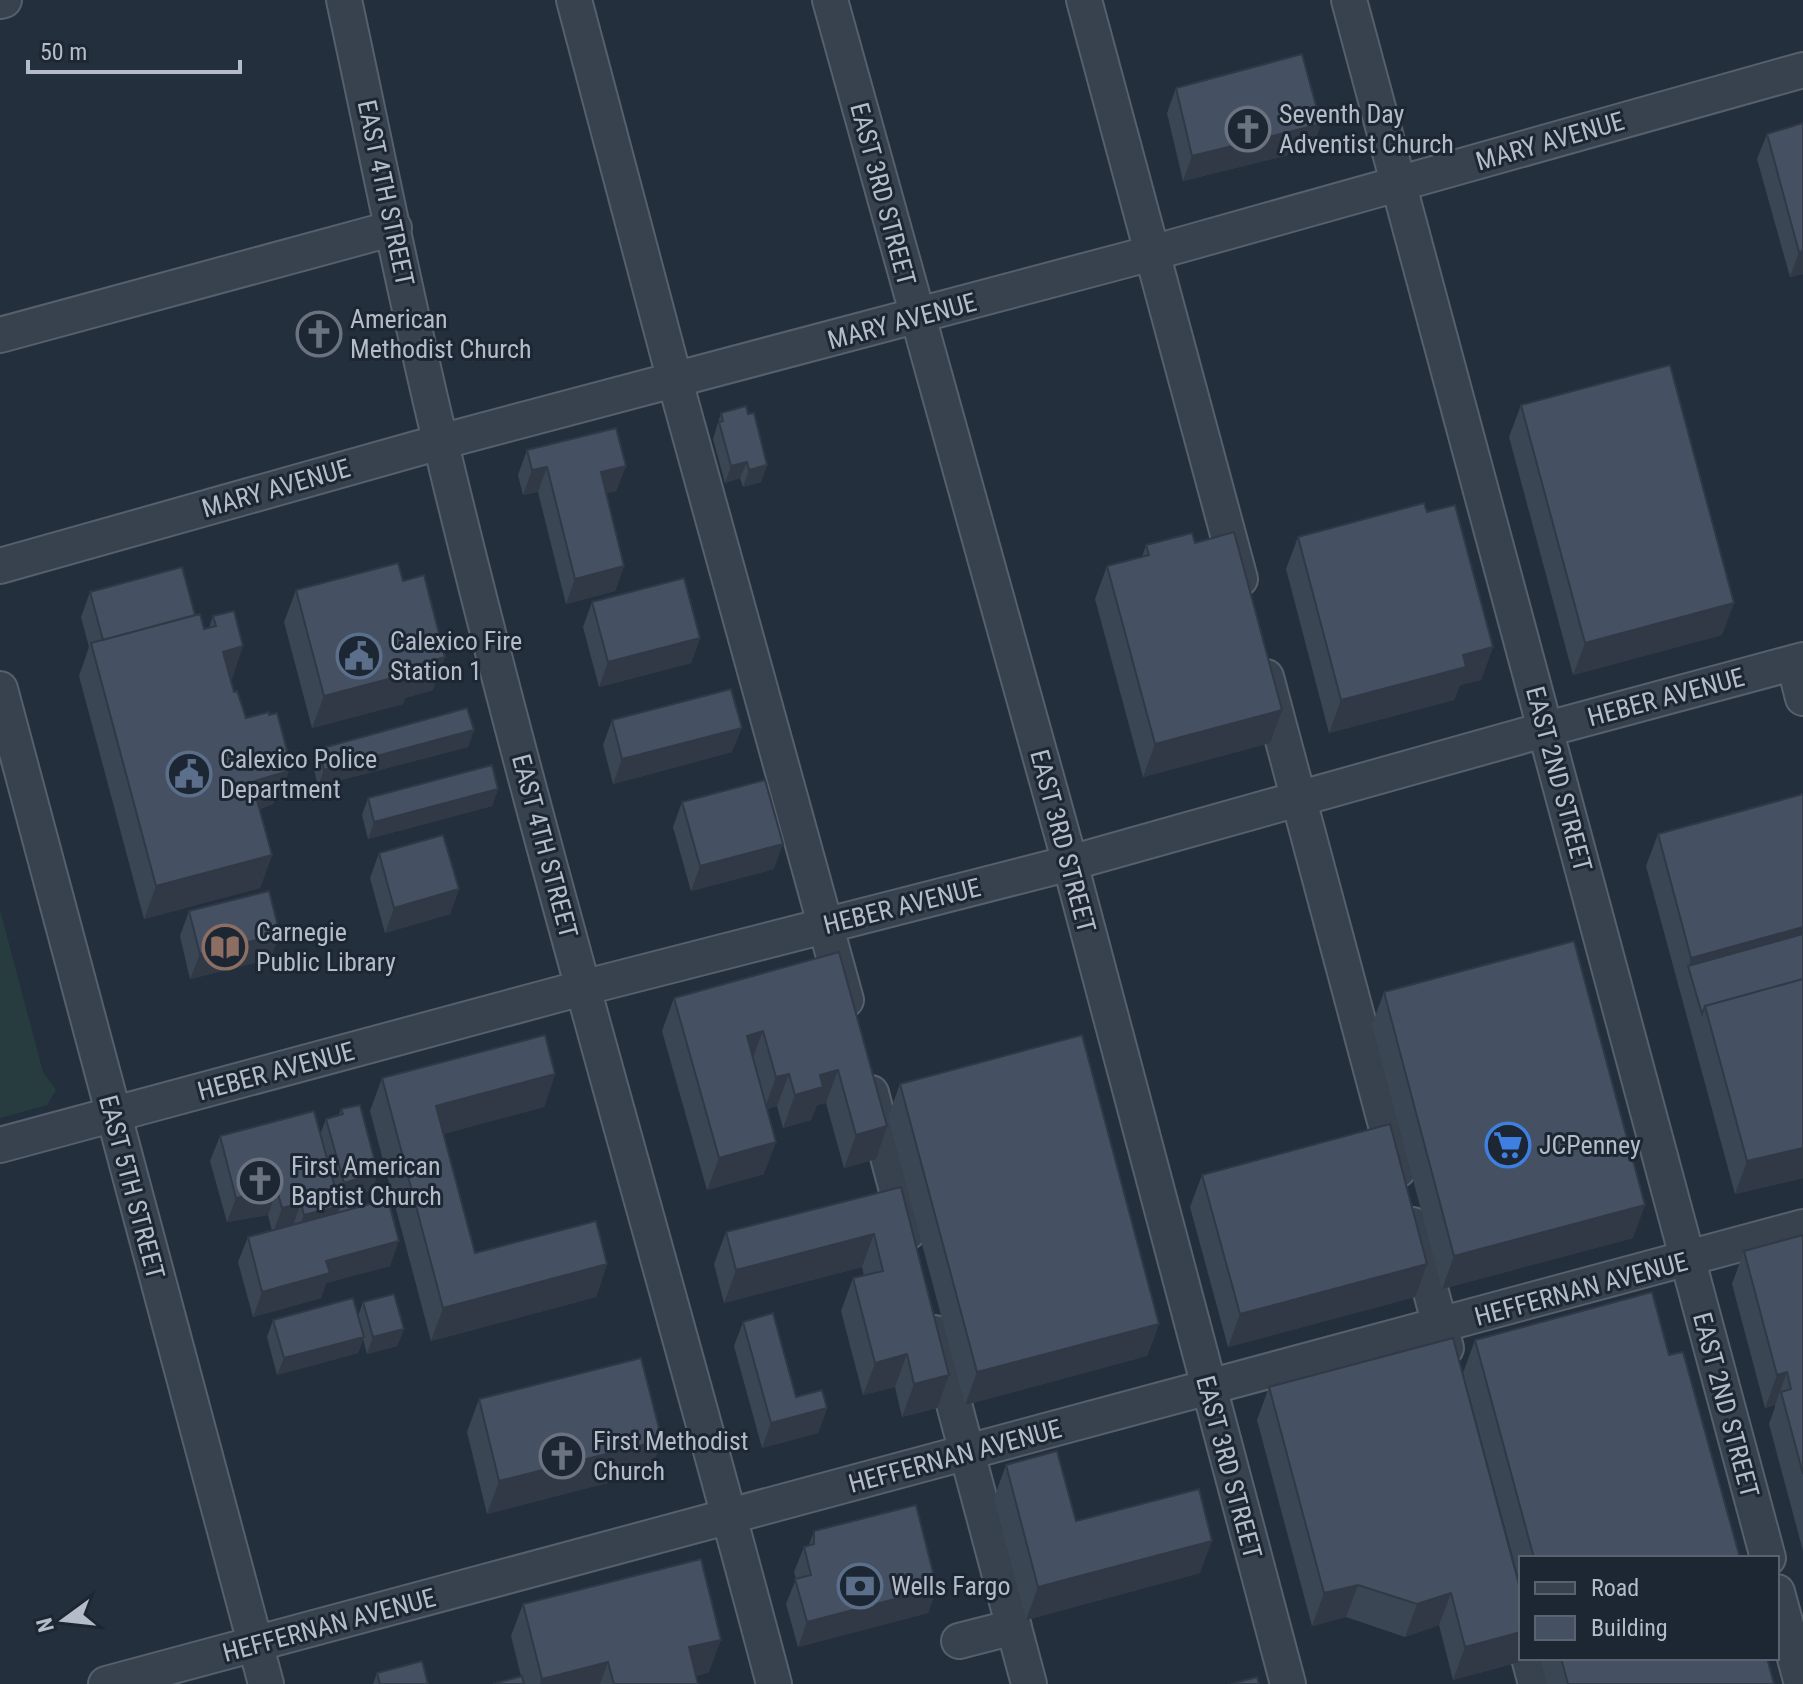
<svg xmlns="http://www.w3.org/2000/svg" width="1803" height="1684" font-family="'Roboto Condensed',sans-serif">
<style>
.green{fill:#263c3f}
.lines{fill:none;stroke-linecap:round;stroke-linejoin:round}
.minor-casing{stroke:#565f6c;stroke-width:38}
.minor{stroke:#38414e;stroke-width:34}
.wall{fill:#3b4654}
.shaded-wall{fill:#303945}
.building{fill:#455162;stroke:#303945;stroke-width:2}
.labels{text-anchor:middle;stroke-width:6;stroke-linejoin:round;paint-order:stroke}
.poi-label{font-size:26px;fill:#b4bcc9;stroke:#1d2633;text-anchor:start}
.street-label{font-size:26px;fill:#b4bcc9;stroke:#1d2633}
</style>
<rect width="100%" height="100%" fill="#242f3e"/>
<path class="green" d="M0 910 43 1072 56 1090 47 1105 0 1118Z"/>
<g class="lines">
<g class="minor-casing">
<path id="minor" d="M344 0C376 148 405 297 441 444 541 860 665 1270 774 1684
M574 0 675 381 846 1000
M830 0 1070 863 1288 1684
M1084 0 1240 579
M1349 0 1768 1558
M0 1 4 0
M0 335 394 228
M0 566 440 442 1152 253 1803 70
M1794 663 1803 698
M1266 677 1398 1170
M0 689 266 1684
M871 1093 908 1232
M0 1145 582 988 1070 863 1547 729 1803 660
M1413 1225 1446 1348
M935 1333 1029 1684
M1777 1592 1802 1684
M959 1641 1014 1627
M1529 1658 1536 1684
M106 1684 1803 1227"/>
</g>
<use href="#minor" class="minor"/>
</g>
<path class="wall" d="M1176 88 1321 124 1312 149 1183 181 1167 113Z
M1803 123V274L1790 277 1757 159 1767 134Z
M1521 405 1722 635 1573 675 1509 437Z
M721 413 748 414 767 465 761 482 743 487 740 478 725 483 713 439Z
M527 450 626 466 616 491 606 493 624 566 615 591 566 604 538 492 523 495 518 475Z
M1427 512 1493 647 1481 680 1460 685 1454 700 1329 733 1286 569 1298 537Z
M1195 543 1270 743 1143 777 1095 599 1107 566 1142 557 1146 545Z
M296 590 433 690 405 698 403 704 312 728 284 622Z
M90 592 195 615 204 629 209 628 213 616 232 679 230 680 234 692 246 718 291 765 279 798 275 799 273 804 260 809 272 855 260 888 144 919 79 676 89 647 81 617Z
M592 602 700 638 691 663 599 687 583 627Z
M612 720 732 752 613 784 603 745Z
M474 730 468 747 318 786 313 766 319 749Z
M498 789 492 806 368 839 362 815 368 798Z
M1803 794V1178L1735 1194 1646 866 1658 834Z
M682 802 774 869 691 891 673 827Z
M379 853 459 889 450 914 385 933 370 878Z
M189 911 280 934 270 959 190 979 180 936Z
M839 952 876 1159 844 1168 826 1103 817 1105 811 1120 783 1128 777 1106 767 1109 764 1174 707 1190 662 1031 674 998Z
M1384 992 1633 1238 1442 1289 1372 1025Z
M555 1074 544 1107 443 1134 475 1253 607 1264 596 1297 431 1341 370 1111 382 1078Z
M900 1084 1159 1324 1147 1356 965 1405 888 1117Z
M341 1109 378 1173 372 1190 351 1196 354 1208 390 1266 326 1283 321 1298 253 1317 238 1262 248 1237 272 1231 268 1215 227 1222 210 1161 220 1136 320 1135 326 1119 339 1115Z
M1202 1175 1415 1297 1228 1347 1190 1207Z
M901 1187 949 1375 937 1408 902 1417 895 1387 863 1395 841 1311 853 1278 864 1276 862 1267 724 1303 714 1264 726 1232Z
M1803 1235V1551L1769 1424 1775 1407V1405L1765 1408 1732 1284 1744 1251Z
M363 1302 404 1329 397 1346 367 1354 363 1339 358 1353 277 1375 267 1337 273 1320 358 1316Z
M743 1322 796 1397 827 1408 818 1433 762 1448 734 1346Z
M1475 1340 1669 1355 1740 1558H1521V1587L1463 1373Z
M1269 1387 1521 1592V1657L1519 1662 1453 1680 1439 1625 1405 1637 1346 1617 1312 1626 1257 1420Z
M479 1399 650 1472 487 1514 467 1432Z
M1006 1465 1076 1521 1200 1573 1026 1620 994 1498Z
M814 1531 937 1588 928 1613 798 1647 786 1604 796 1579 794 1572 804 1547 809 1545Z
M523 1604 709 1672 696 1676 698 1684H493L521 1676 511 1636Z
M1540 1658H1767L1774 1684H1547Z
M377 1673 428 1684H373Z"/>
<path class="shaded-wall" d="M1321 124 1312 149 1183 181 1192 156Z
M1803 251V274L1790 277 1799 252Z
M747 462 740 478 725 483 731 466Z
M767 465 761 482 743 487 749 470Z
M626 466 616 491 592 497 601 472Z
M547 467 538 492 523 495 532 470Z
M624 566 615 591 566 604 575 579Z
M1734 603 1722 635 1573 675 1585 643Z
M700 638 691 663 599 687 608 662Z
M243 646 232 679 211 685 223 652Z
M1493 647 1481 680 1460 685 1454 700 1329 733 1341 700 1463 655Z
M445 657 433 690 405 698 403 704 312 728 324 696 413 666Z
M1282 710 1270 743 1143 777 1155 744Z
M742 728 732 752 613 784 622 759Z
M474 730 468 747 318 786 324 770Z
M291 765 279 798 275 799 273 804 241 815 252 782 284 767Z
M498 789 492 806 368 839 374 822Z
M783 844 774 869 691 891 700 866Z
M272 855 260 888 144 919 156 886Z
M459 889 450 914 385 933 394 908Z
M1803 927V956L1689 966 1691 958Z
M280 934 270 959 190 979 200 954Z
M763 1031 751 1063 747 1036Z
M838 1070 826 1103 817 1105 811 1120 783 1128 795 1095 820 1075Z
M555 1074 544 1107 424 1139 436 1106Z
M789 1074 777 1106 764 1110 776 1077Z
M887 1126 876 1159 844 1168 856 1135Z
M776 1142 764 1174 707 1190 719 1158Z
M1803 1148V1178L1735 1194 1747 1161Z
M378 1173 372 1190 338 1199 344 1183Z
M277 1190 268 1215 227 1222 236 1198Z
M301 1203 292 1228 273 1233 282 1208Z
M1645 1205 1633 1238 1442 1289 1454 1256Z
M340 1206 330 1231 295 1240 304 1215Z
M874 1234 862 1267 724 1303 736 1270Z
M399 1241 390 1266 326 1283 321 1298 253 1317 262 1292 326 1261Z
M607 1264 596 1297 431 1341 443 1308Z
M1427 1264 1415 1297 1228 1347 1240 1314Z
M1159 1324 1147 1356 965 1405 977 1372Z
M404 1329 397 1346 367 1354 373 1337Z
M364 1337 358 1353 277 1375 284 1358Z
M907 1354 895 1387 863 1395 875 1363Z
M1787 1372 1775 1405 1765 1408 1777 1375Z
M949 1375 937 1408 902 1417 914 1384Z
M827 1408 818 1433 762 1448 771 1423Z
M662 1440 650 1472 487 1514 499 1481Z
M1212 1541 1200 1573 1026 1620 1038 1587Z
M1358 1585 1346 1617 1312 1626 1324 1593Z
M937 1588 928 1613 798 1647 807 1622Z
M1451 1593 1439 1625 1405 1637 1417 1604Z
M1521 1632V1657L1519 1662 1453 1680 1465 1647Z
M721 1640 709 1672 677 1680 689 1647Z
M608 1662 600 1684H540L542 1679Z"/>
<path class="building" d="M1302 54 1321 124 1192 156 1176 88Z
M1803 123V251L1799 252 1767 134Z
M1670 365 1734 603 1585 643 1521 405Z
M746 406 748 414 754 413 767 465 749 470 747 462 731 466 719 422 723 421 721 413Z
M616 428 626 466 601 472 624 566 575 579 547 467 532 470 527 450Z
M1424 503 1427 512 1455 505 1493 647 1463 655 1466 667 1341 700 1298 537Z
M1234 532 1282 710 1155 744 1107 566 1149 555 1146 545 1192 533 1195 543Z
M398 563 403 581 424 575 445 657 413 666 415 672 324 696 296 590Z
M182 567 195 615 103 640 90 592Z
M684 578 700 638 608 662 592 602Z
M234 611 243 646 223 652 234 692 237 691 246 718 269 712V715L277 713 291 765 284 767 285 772 252 782 272 855 156 886 91 643 200 614 204 629 216 626 213 616Z
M731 689 742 728 622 759 612 720Z
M467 708 474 730 324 770 319 749Z
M492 765 498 789 374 822 368 798Z
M765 780 783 844 700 866 682 802Z
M1803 794V927L1691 958 1658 834Z
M443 835 459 889 394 908 379 853Z
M269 891 280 934 200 954 189 911Z
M1803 934V979L1705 1006 1702 1014 1688 966Z
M1574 941 1645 1205 1454 1256 1384 992Z
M839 952 887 1126 856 1135 838 1070 820 1075 823 1087 795 1095 789 1074 776 1077 763 1031 747 1036 776 1142 719 1158 674 998Z
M1803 979V1148L1747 1161 1705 1006Z
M545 1035 555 1074 436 1106 475 1253 596 1221 607 1264 443 1308 382 1078Z
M1082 1035 1159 1324 977 1372 900 1084Z
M360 1105 378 1173 344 1183 326 1119 343 1114 341 1109Z
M314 1111 340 1206 304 1215 301 1203 282 1208 277 1190 236 1198 220 1136Z
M1390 1124 1427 1264 1240 1314 1202 1175Z
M901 1187 949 1375 914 1384 907 1354 875 1363 853 1278 883 1271 874 1234 736 1270 726 1232Z
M350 1191 354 1208 337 1213 340 1206 336 1194Z
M388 1199 399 1241 326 1261 330 1273 262 1292 248 1237Z
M1803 1235V1474L1781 1392 1791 1389 1787 1372 1777 1375 1744 1251Z
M1652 1292 1669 1355 1683 1352 1740 1558H1534L1475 1340Z
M394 1294 404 1329 373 1337 363 1302Z
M353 1298 364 1337 284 1358 273 1320Z
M773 1313 796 1397 822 1390 827 1408 771 1423 743 1322Z
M1453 1338 1521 1592V1632L1465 1647 1451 1593 1417 1604 1358 1585 1324 1593 1269 1387Z
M641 1358 662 1440 499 1481 479 1399Z
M1057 1451 1076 1521 1199 1489 1212 1541 1038 1587 1006 1465Z
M916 1505 937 1588 807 1622 795 1579 811 1575 804 1547 814 1544V1531Z
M701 1559 721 1640 689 1647 698 1684H614L608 1662 542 1679 523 1604Z
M1561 1658H1767L1774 1684H1568Z
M422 1661 428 1684H380L377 1673Z
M522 1676 524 1684H493Z
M1257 1677 1259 1684H1231Z"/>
<defs>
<g id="church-ring" transform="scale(2.3)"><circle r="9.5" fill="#1d2633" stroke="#6b7280" stroke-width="1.5"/><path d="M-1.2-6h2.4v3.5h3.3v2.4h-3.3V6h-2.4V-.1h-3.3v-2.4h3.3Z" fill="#6b7280"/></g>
<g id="civic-ring" transform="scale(2.3)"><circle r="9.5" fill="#1d2633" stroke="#5c6f8a" stroke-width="1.5"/><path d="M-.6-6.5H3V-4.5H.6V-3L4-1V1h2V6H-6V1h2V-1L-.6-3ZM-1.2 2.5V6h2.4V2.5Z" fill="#5c6f8a"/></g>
<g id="library-ring" transform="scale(2.3)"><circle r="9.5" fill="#1d2633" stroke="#8d6e63" stroke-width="1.5"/><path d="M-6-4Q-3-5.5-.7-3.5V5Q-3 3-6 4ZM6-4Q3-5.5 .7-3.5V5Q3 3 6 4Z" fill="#8d6e63"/></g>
<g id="supermarket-ring" transform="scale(2.3)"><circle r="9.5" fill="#1d2633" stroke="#3f7fe0" stroke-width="1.5"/><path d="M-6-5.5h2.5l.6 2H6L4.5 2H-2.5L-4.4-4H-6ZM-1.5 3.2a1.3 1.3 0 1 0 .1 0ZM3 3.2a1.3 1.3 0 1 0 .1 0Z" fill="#3f7fe0"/></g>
<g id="bank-ring" transform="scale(2.3)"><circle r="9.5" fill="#1d2633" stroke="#5c6f8a" stroke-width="1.5"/><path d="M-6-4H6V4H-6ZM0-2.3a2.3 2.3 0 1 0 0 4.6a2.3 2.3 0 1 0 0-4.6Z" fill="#5c6f8a"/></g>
</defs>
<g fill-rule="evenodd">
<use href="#church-ring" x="1248" y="129"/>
<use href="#church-ring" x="319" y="334"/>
<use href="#civic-ring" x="359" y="656"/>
<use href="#civic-ring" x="189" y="774"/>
<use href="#library-ring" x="225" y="947"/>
<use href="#supermarket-ring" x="1508" y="1145"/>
<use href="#church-ring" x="260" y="1181"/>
<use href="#church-ring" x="562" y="1456"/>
<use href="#bank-ring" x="860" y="1586"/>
</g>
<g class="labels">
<g class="poi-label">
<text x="1279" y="123">Seventh Day<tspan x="1279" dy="30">Adventist Church</tspan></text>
<text x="350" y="328">American<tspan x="350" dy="30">Methodist Church</tspan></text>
<text x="390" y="650">Calexico Fire<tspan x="390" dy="30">Station 1</tspan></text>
<text x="220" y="768">Calexico Police<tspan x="220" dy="30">Department</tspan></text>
<text x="256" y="941">Carnegie<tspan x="256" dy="30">Public Library</tspan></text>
<text x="1539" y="1154">JCPenney</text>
<text x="291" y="1175">First American<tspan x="291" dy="30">Baptist Church</tspan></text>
<text x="593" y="1450">First Methodist<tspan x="593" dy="30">Church</tspan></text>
<text x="891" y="1595">Wells Fargo</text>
</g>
<g class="street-label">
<text transform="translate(1550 141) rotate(-16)" y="9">MARY AVENUE</text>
<text transform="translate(386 193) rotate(78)" y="9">EAST 4TH STREET</text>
<text transform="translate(883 194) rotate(75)" y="9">EAST 3RD STREET</text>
<text transform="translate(902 321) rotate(-15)" y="9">MARY AVENUE</text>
<text transform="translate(276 488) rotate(-16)" y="9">MARY AVENUE</text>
<text transform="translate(1666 697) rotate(-15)" y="9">HEBER AVENUE</text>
<text transform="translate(1559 779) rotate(75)" y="9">EAST 2ND STREET</text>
<text transform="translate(1063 841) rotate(75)" y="9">EAST 3RD STREET</text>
<text transform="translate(545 846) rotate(75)" y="9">EAST 4TH STREET</text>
<text transform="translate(902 906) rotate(-14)" y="9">HEBER AVENUE</text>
<text transform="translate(276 1071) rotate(-15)" y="9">HEBER AVENUE</text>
<text transform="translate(132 1187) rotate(75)" y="9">EAST 5TH STREET</text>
<text transform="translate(1581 1289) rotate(-15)" y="9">HEFFERNAN AVENUE</text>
<text transform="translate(1726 1405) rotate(75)" y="9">EAST 2ND STREET</text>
<text transform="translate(955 1456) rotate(-15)" y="9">HEFFERNAN AVENUE</text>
<text transform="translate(1229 1467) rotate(75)" y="9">EAST 3RD STREET</text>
<text transform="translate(329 1625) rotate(-15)" y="9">HEFFERNAN AVENUE</text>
</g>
</g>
<rect x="1519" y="1556" width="260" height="104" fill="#1d2633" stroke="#59626f" stroke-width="2"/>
<rect x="1535" y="1582" width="40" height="12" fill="#38414e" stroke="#59626f" stroke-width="2"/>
<text x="1591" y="1596" font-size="24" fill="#b4bcc9">Road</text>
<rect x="1535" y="1616" width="40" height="24" fill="#455162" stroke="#59626f" stroke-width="2"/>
<text x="1591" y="1636" font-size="24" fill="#b4bcc9">Building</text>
<g transform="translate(64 1620) rotate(255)" stroke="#1d2633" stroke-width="6" paint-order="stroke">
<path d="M0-6L14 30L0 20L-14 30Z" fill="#b4bcc9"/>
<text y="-12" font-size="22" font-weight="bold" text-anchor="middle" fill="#b4bcc9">N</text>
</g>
<path d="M28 60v12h212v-12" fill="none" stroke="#b4bcc9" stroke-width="4"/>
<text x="40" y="60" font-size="24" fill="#b4bcc9" stroke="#1d2633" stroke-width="6" paint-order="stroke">50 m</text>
</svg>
